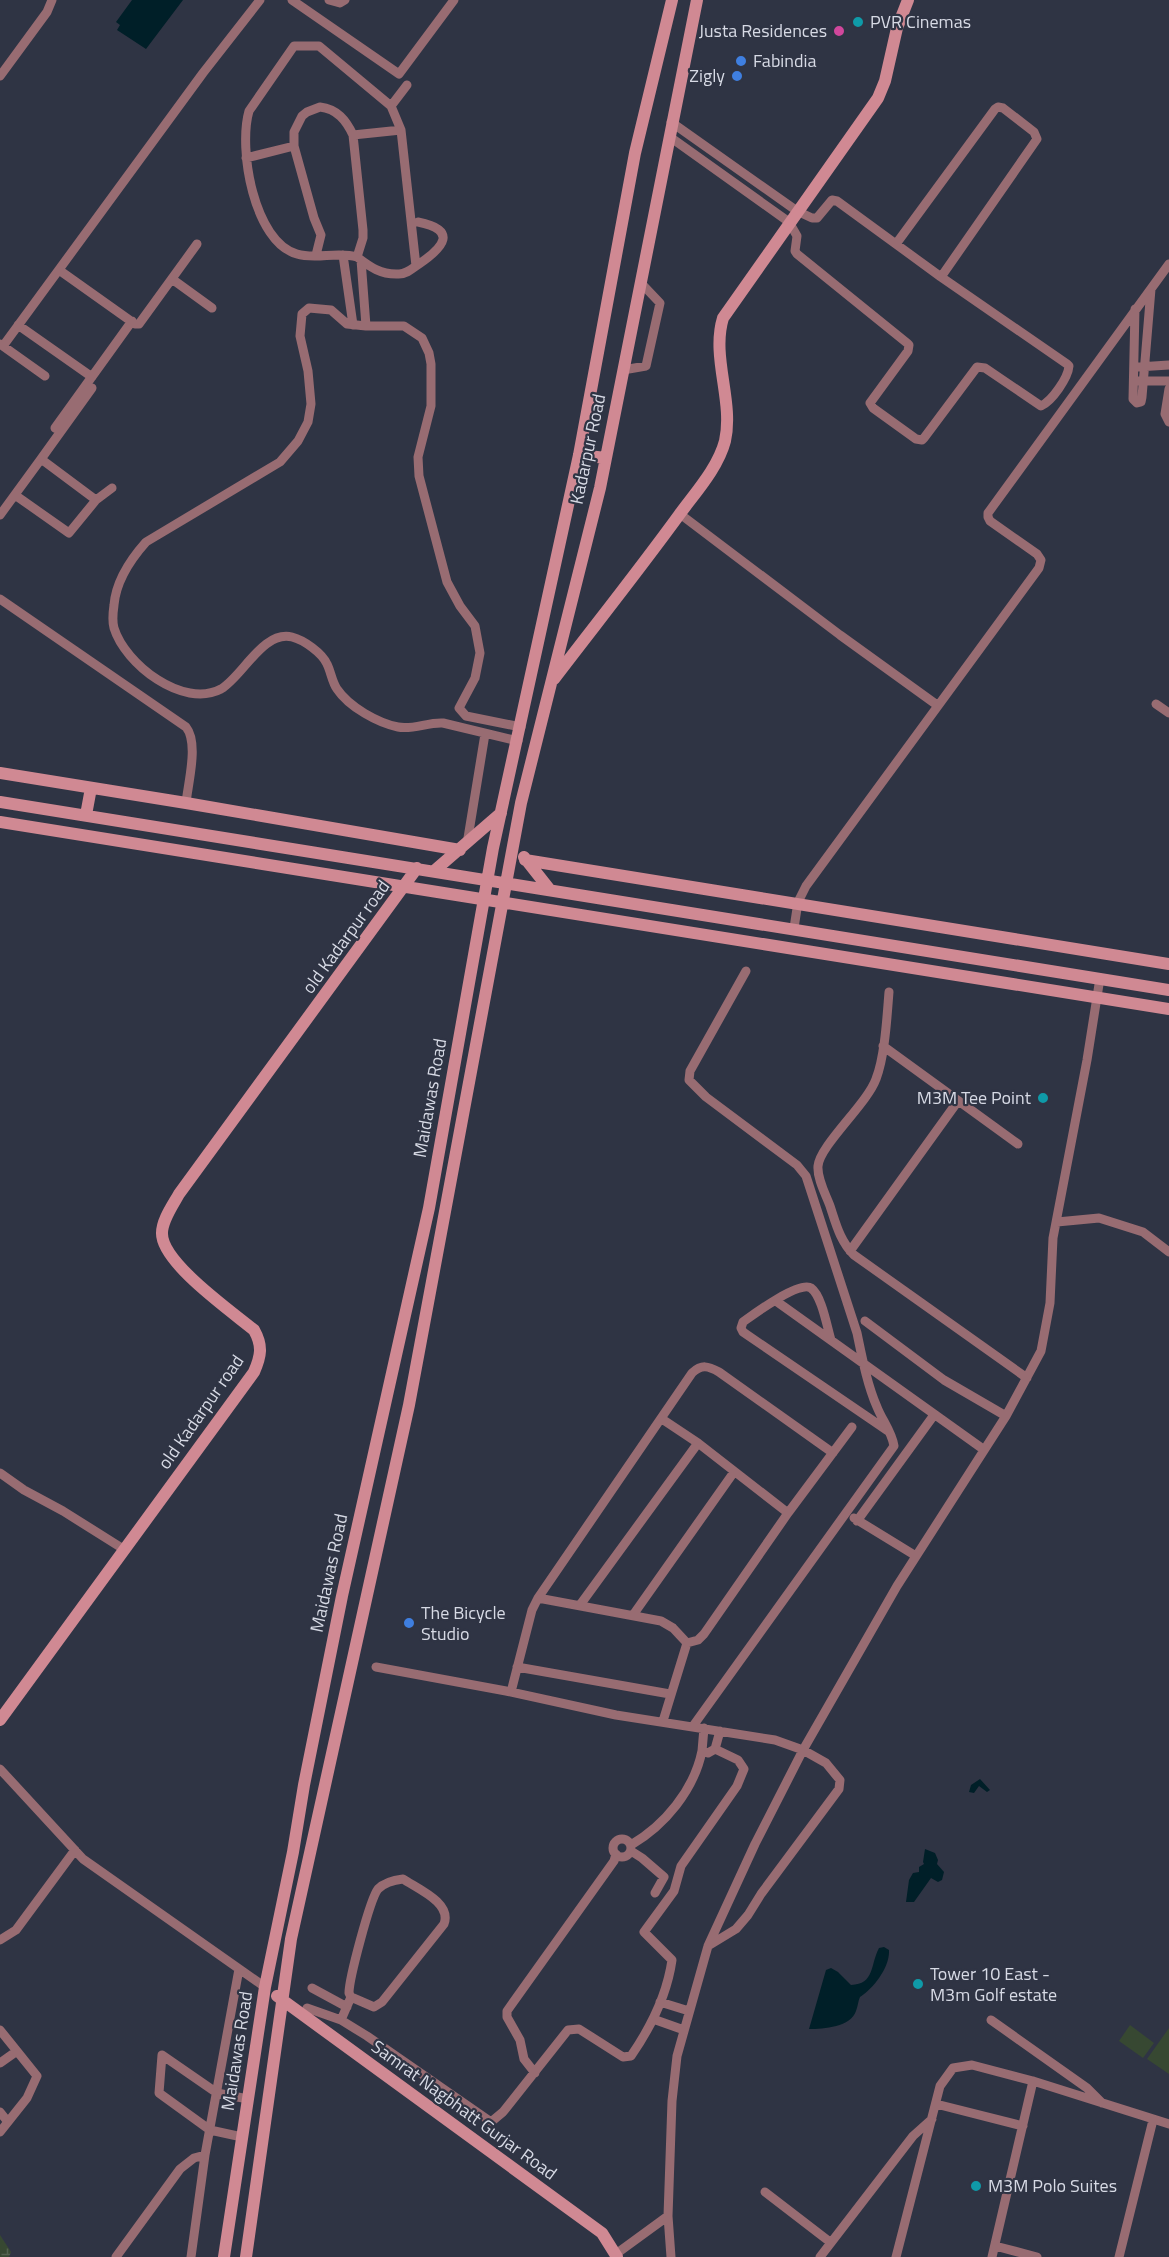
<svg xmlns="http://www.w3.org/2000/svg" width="1169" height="2257" font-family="'Titillium Web',sans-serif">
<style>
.wetland{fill:url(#wetland-marsh)}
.pitch{fill:#374832}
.water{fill:#001f28}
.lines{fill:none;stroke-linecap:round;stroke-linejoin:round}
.street{stroke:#986c72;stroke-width:9}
.secondary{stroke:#d08993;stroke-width:12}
.culture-dot{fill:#0f9aa8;stroke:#2f3444;stroke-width:2}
.hotel-dot{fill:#d1479c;stroke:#2f3444;stroke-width:2}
.shop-dot{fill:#3f7fe0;stroke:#2f3444;stroke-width:2}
.labels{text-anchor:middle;stroke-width:4.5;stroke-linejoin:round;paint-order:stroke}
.poi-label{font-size:18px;fill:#d7dae5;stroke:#2f3444;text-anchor:start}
.street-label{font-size:18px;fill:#d7dae5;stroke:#2f3444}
</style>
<defs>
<pattern id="wetland-marsh" width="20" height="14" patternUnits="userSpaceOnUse" patternTransform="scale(1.5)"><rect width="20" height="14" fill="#374832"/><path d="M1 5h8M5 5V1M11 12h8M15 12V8" fill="none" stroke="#536250"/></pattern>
</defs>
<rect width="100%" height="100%" fill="#2f3444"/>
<path class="wetland" d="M0 2235 11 2252 9 2257H0Z"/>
<path class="pitch" d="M1130 2025 1154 2043 1143 2058 1119 2041Z
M1169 2028V2074L1147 2059Z"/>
<path class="water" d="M132 0H183L146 49 117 30 120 25 116 22Z
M980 1779 990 1790 987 1792 979 1786 974 1793 969 1792 971 1785Z
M925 1849 935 1853 938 1860 937 1864 944 1872 942 1880 938 1882 931 1878 914 1902H906L909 1880 913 1873 919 1872V1867L924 1864 923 1862Z
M884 1947 889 1950C890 1967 874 1988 860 1997 858 2001 858 2006 856 2011 851 2027 824 2029 809 2029L826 1970 831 1968 838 1972 851 1985C875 1984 870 1965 879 1948Z"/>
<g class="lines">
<path class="street" d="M292 0 399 74 454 0
M329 0 340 3 345 0
M0 76 47 12 52 0
M407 85 391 106 401 130 416 266
M353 135 401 130
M670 137 789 222 797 236 795 251 797 254 907 343 909 345 908 351 870 403 873 408 916 439 922 440 924 438 977 367 985 368 1041 406C1052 401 1068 378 1069 366L1067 364 941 277 837 201 832 200 817 218H812L797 211 671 122
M246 158 294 146
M896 244 995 109 998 107 1003 108 1034 132 1037 139 941 277
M316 255 321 235 314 218 294 146V132L302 116 307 112 320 107C337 109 346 120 353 135L363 230V238L357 257C337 251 316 260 297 254 254 242 238 149 249 111L294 46H319L391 106
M343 255 353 325
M357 257C370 267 381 275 399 274 407 274 413 268 419 264 444 247 458 230 418 222
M361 260 366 326
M59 270 135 324H139L197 244
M172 279 212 308
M1135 309 1133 399 1137 403 1141 402 1142 397 1151 289
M18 325 92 377
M0 344 45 376
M3 346 203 73 260 0
M1138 367 1169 365
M623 370 646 366 660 303 641 283
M1138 381H1169
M1169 389 1165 414 1169 422
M55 428 132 321
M41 459 92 388
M15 495 69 533 96 500
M680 514 840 635 937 705
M0 515 41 459 96 500 112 488
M0 599 186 727C199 743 188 783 186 803
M1156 704 1169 713
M518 741 443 723C428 722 413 730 398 727 378 723 349 707 337 689 332 682 331 672 327 664 322 653 304 640 292 637 263 630 243 676 221 689 183 709 125 664 114 628 112 621 113 612 114 605 116 581 130 560 146 542L280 462 298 441 308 422 311 404 308 371 300 336 302 314 309 308 331 310 347 324 366 326H404L422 338 429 353 431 364V406L418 457 419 476 447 582 460 606 475 626 480 653 475 678 459 708 466 716 521 727
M467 844 485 734
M794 928 798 902 806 886 1039 568 1041 560 1037 554 990 521 988 517V513L1169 264
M889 992C887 1016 885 1056 876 1079 867 1104 820 1145 818 1166 817 1179 826 1195 830 1206 836 1224 840 1241 854 1255L1027 1378
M883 1046 1018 1144
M1057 1222 1099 1218 1143 1232 1169 1252
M850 1251 958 1101
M776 1301 983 1449
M865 1321 944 1380 1006 1416
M831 1340C827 1327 822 1296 811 1288 800 1280 754 1314 743 1322L741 1328 743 1332 888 1431
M662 1419 698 1443 788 1513
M0 1473 24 1490 63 1511 125 1550
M854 1518 916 1556
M857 1521 934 1415
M538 1598 661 1621 673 1628 687 1643
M580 1605 698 1443
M633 1615 734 1472
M687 1643 698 1640 704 1634 788 1513 852 1427
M376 1667 506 1691 616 1715 775 1740 803 1750 826 1763 840 1780 839 1789 761 1894 748 1915 736 1929 708 1946 677 2056 672 2101 668 2216 671 2257
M517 1667 670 1694
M511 1692 532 1610 538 1598 692 1373C702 1364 708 1366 719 1372L833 1453
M663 1721 687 1643
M693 1726 894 1446C892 1432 882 1420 877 1407 867 1384 862 1357 857 1333L806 1176 797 1165 706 1097 689 1080 690 1071 746 971
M704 1728 702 1751 708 1753 715 1749 720 1731
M0 1769 83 1859 265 1987
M613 1848a9 9 0 1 1 18 0a9 9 0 1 1-18 0Z
M631 1845C665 1825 694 1790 702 1751
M631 1851 642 1858 664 1877 655 1893
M0 1940 16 1930 75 1850
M708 1946 755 1844 803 1750 897 1586 1006 1416 1041 1351 1050 1303 1053 1238 1087 1060 1100 978
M312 1988 347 2007
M660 2002 689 2011
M307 2008 341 2020 367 2036 491 2122 503 2112 568 2030 579 2029 623 2057 631 2056C651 2027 667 1995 672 1960L644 1932 674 1891 681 1866 737 1786 744 1769 738 1760 715 1749
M653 2019 684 2030
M341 2020 351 1997 349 1993C349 1979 370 1899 378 1889 385 1882 394 1880 403 1879 418 1889 452 1903 444 1924L382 2002 374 2007 351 1997
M991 2020 1087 2088 1102 2103
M0 2030 37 2076 27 2098 0 2132
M0 2063 17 2051
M535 2073 524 2059 520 2040 507 2017V2011L614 1861 616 1854
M936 2104 1023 2126
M0 2112 8 2122
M242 2137 210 2130 159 2093 162 2055 217 2093 248 2099
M765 2192 830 2242
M995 2246 1037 2257
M616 2254 668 2216
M116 2257 180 2169 194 2158 205 2155
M191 2257 205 2155 239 1969
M820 2257 913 2136 932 2119
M896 2257 940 2086 953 2068 972 2065 1033 2081 1169 2124
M992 2257 1033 2081
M1119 2257 1153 2120"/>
<path class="secondary" d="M579 455 606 458
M554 679C596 624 639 570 679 515 695 493 718 468 725 441 734 401 711 357 723 318L878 98 885 81 897 28 908 0
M0 773 186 803 460 850
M0 802 1169 990
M86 815 91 788
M0 822 1169 1009
M524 857 550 890
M525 860 1169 964
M434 871 501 813
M0 1720 254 1372C261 1356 263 1346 254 1330 231 1311 161 1262 162 1233 162 1220 173 1205 179 1194L417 868
M277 1996 602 2233 617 2257
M224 2257 265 1987 293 1852 304 1785 342 1596 429 1208 493 848 579 455 635 153 672 0
M246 2257 291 1939 409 1405 521 803 600 488 697 0"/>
</g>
<g class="culture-dot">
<circle cx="858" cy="22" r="6"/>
<circle cx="1043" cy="1098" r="6"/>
<circle cx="918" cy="1984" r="6"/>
<circle cx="976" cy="2186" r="6"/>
</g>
<circle class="hotel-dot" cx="839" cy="31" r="6"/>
<g class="shop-dot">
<circle cx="741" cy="61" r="6"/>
<circle cx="737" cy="76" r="6"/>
<circle cx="409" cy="1623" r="6"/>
</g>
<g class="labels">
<g class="poi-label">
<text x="870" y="28">PVR Cinemas</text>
<text x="827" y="37" text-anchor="end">Justa Residences</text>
<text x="753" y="67">Fabindia</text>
<text x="725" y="82" text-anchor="end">Zigly</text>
<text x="1031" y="1104" text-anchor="end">M3M Tee Point</text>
<text x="421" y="1619">The Bicycle<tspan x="421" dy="21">Studio</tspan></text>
<text x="930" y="1980">Tower 10 East -<tspan x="930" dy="21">M3m Golf estate</tspan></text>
<text x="988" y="2192">M3M Polo Suites</text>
</g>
<g class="street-label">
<text transform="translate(588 449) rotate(-78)" y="6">Kadarpur Road</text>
<text transform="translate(346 937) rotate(-54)" y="6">old Kadarpur road</text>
<text transform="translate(430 1098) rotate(-80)" y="6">Maidawas Road</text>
<text transform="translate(201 1412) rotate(-55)" y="6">old Kadarpur road</text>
<text transform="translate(329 1573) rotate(-78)" y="6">Maidawas Road</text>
<text transform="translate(237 2051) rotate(-81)" y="6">Maidawas Road</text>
<text transform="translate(464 2110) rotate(36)" y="6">Samrat Nagbhatt Gurjar Road</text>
</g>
</g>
</svg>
